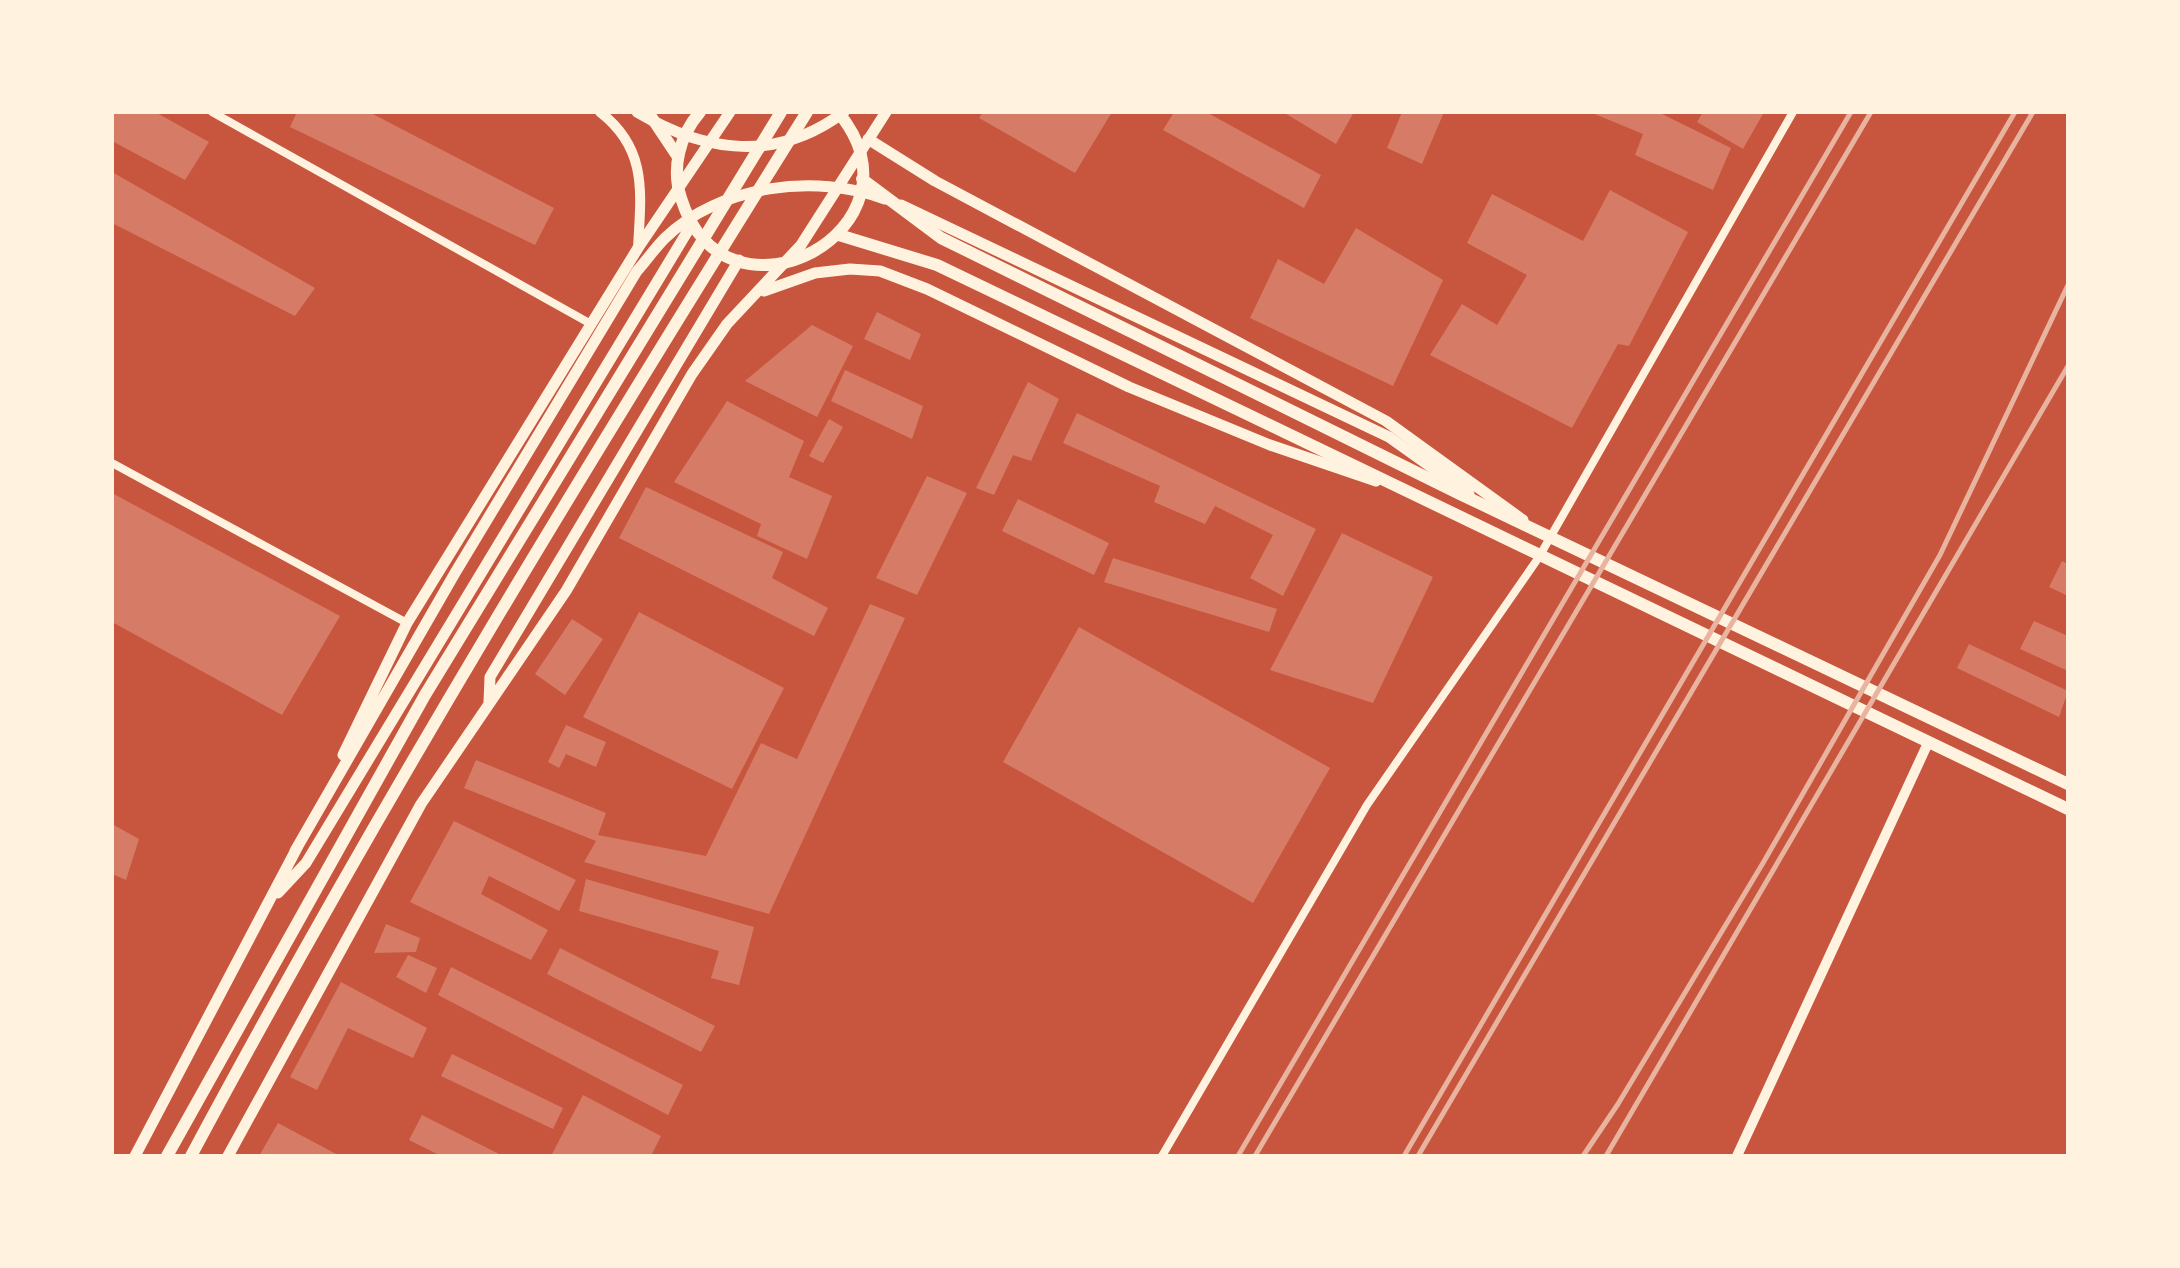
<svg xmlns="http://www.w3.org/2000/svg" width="2180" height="1268" font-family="Figtree,sans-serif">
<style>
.building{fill:#d67c66}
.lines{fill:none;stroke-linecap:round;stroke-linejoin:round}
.minor{stroke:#fff3e0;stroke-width:8}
.tertiary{stroke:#fff3e0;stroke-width:10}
.secondary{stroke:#fff3e0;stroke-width:11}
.primary{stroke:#fff3e0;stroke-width:12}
.trunk{stroke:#fff3e0;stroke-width:12}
.rail{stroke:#e9b49f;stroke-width:5}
</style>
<rect width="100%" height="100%" fill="#c8553d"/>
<path class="building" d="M112 112H155L209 142 185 180 112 141Z
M297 112H369L554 208 535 245 290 127Z
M983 112H1112L1075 173 979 118Z
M1174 112H1206L1321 175 1304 208 1163 130Z
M1283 112H1354L1336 144Z
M1402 112H1444L1422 164 1387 148Z
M1590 112H1658L1731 148 1713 190 1635 155 1643 134Z
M1703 112H1764L1743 149 1697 122Z
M112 172 315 288 295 316 112 223Z
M1610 190 1688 232 1629 346 1618 344 1572 428 1430 355 1462 304 1497 325 1527 275 1467 243 1492 194 1583 241Z
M1356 228 1443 280 1393 386 1250 318 1278 259 1324 284Z
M877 312 921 334 910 360 864 339Z
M812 325 853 346 817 417 745 381Z
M845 370 923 406 912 439 831 401Z
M1028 382 1059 399 1031 461 1013 455 994 495 976 488Z
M727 401 804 441 789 477 832 496 807 559 757 536 761 524 674 482Z
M1077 413 1316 529 1283 596 1250 578 1273 535 1215 506 1205 524 1154 502 1160 486 1063 443Z
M829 419 843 427 823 463 809 456Z
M927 476 967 493 917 595 876 578Z
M646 487 783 552 772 578 828 608 814 636 619 538Z
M112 493 340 616 282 715 112 622Z
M1018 499 1109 543 1094 575 1002 531Z
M1342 533 1433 577 1373 703 1270 670Z
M1113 558 1277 609 1269 632 1104 582Z
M2062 561 2068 564V596L2049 587Z
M870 604 905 618 769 914 584 862 596 841 464 788 476 760 606 813 598 835 706 856 761 743 797 759Z
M639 612 784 688 732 789 583 717Z
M572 619 603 639 565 695 535 674Z
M2034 621 2068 636V671L2020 649Z
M1079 627 1330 768 1253 903 1003 762Z
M1969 644 2068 691 2059 717 1957 668Z
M566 725 606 742 596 767 566 754 559 768 548 762Z
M454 821 576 880 559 911 489 876 481 894 548 930 531 960 410 902Z
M112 824 139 839 126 880 112 874Z
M586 879 754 927 739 985 711 978 719 951 579 911Z
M386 924 420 938 416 952 374 953Z
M560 948 715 1026 701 1052 547 974Z
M408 955 437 968 426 993 396 977Z
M451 967 683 1085 668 1115 438 995Z
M341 982 427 1028 413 1058 348 1028 317 1090 290 1077Z
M452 1054 563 1108 553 1129 441 1076Z
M583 1095 661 1136 651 1156H551Z
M422 1115 503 1156H441L409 1140Z
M278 1123 340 1156H259Z"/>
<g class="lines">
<path class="minor" d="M212 112 591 324
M112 463 407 623
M1162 1156 1367 805 1539 557 1793 112"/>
<path class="tertiary" d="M600 112C648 149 641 193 638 248
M1737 1156 1928 743"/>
<path class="secondary" d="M637 112C706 153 776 163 844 112
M868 139 935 181 1386 421 1523 520
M901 205 1389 437 1469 494
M764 291 815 273 850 269 880 271 927 289 1129 387 1270 445 1376 481
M489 702 490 677 739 260
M343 755 407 623 638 248 730 112
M295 851 455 573 637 271C646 261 655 248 665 238 719 185 816 173 885 199
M278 893 306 863 692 224
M135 1156 298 846
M228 1156 421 804 566 591 692 374 727 324 801 245 886 112"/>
<path class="primary" d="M648 112 678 157
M700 112C680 135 671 168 681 198 725 341 935 228 838 112
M862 179 941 238 1460 494 2068 784
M839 235 937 265 2068 809"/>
<path class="trunk" d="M167 1156 425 695 781 112
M191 1156C382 799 593 455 807 112"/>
<path class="rail" d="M1238 1156 1851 112
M1255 1156 1871 112
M1404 1156 2015 112
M1418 1156 2033 112
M1583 1156 1618 1104 1763 863 1940 555 2068 285
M1606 1156 2068 366"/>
</g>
<rect width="2180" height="1268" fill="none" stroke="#fff3e0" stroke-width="228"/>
</svg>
